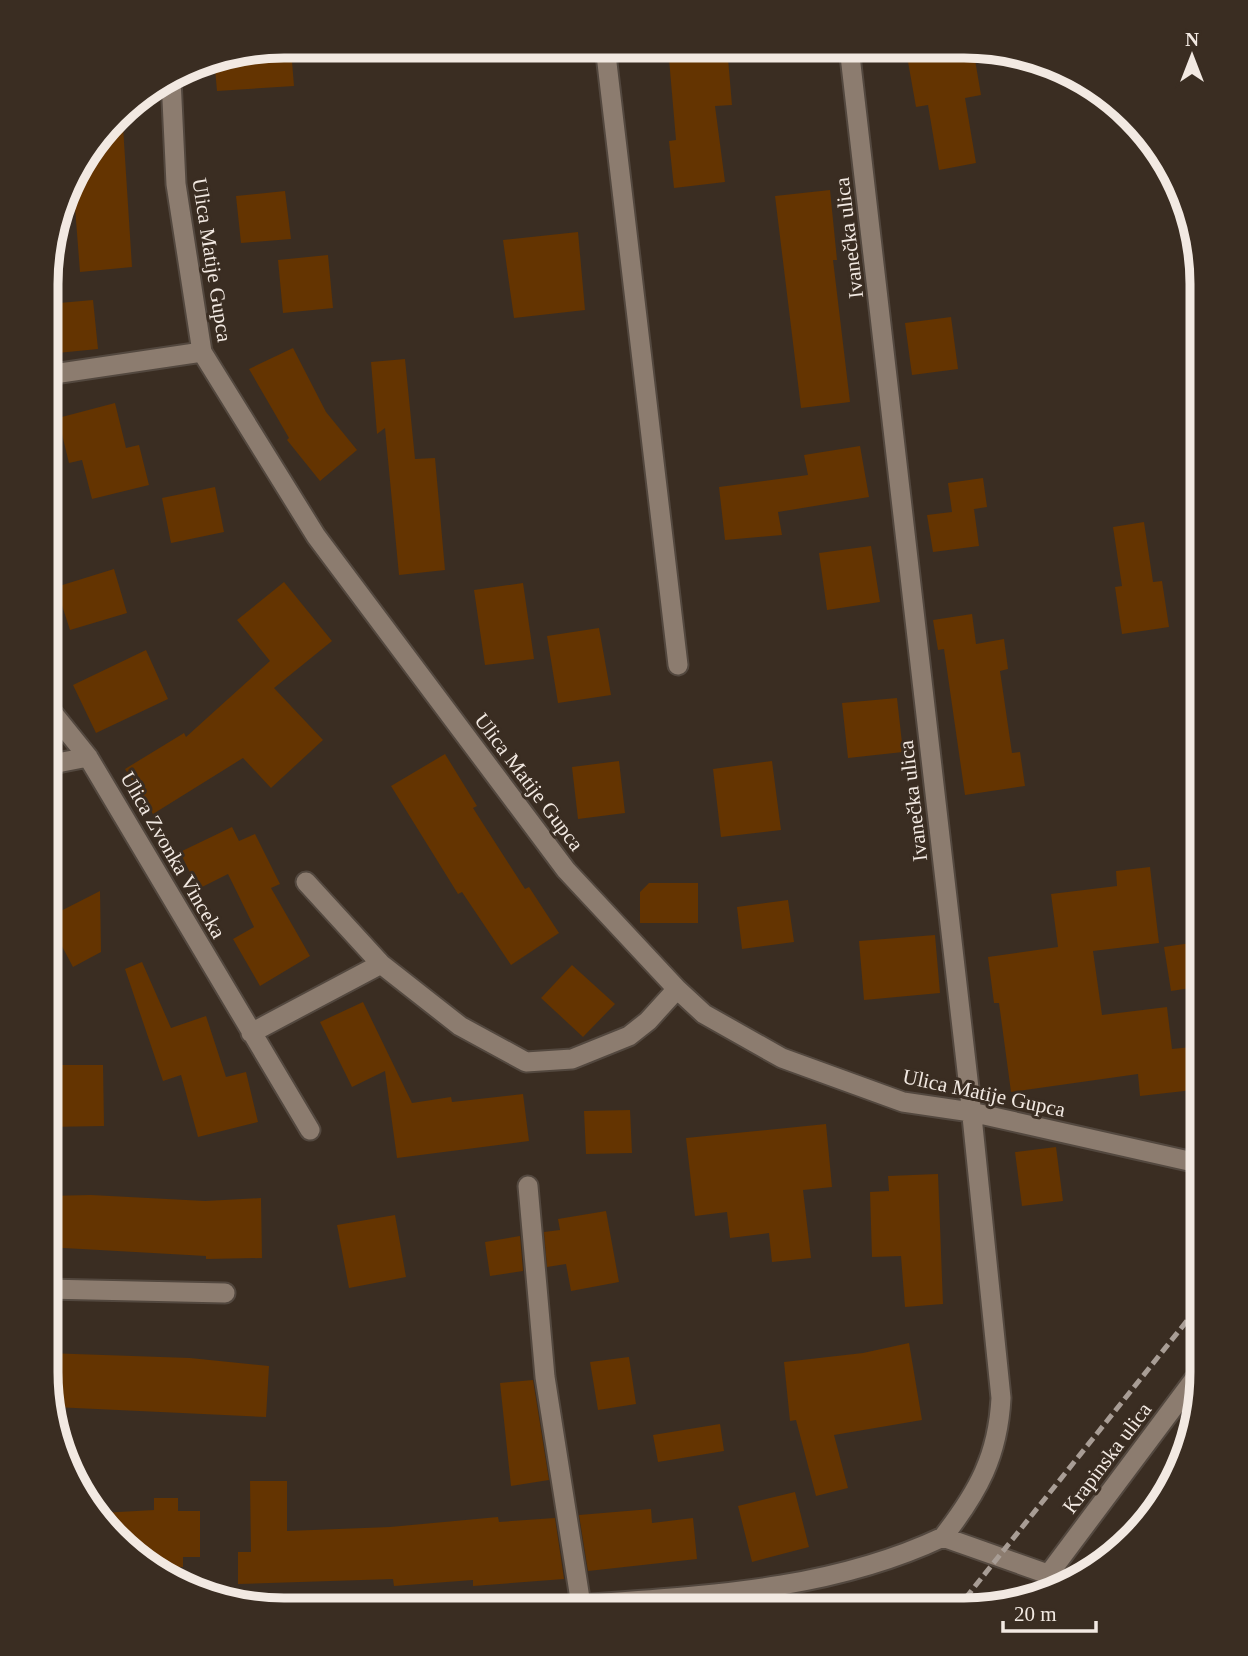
<svg xmlns="http://www.w3.org/2000/svg" width="1248" height="1656" font-family="'Times New Roman',serif">
<style>
.building{fill:#643401}
.lines{fill:none;stroke-linecap:round;stroke-linejoin:round}
.service-casing{stroke:#53483f;stroke-width:23}
.minor-casing{stroke:#53483f;stroke-width:23}
.service{stroke:#8c7c6f;stroke-width:19}
.minor{stroke:#8c7c6f;stroke-width:19}
.rail{stroke:#a89d95;stroke-width:5;stroke-dasharray:10 5;stroke-linecap:butt}
.labels{text-anchor:middle;stroke-width:6;stroke-linejoin:round;paint-order:stroke}
.street-label{font-size:21px;fill:#f2e9e2;stroke:#3a2d22}
.rim{fill:none;stroke:#f2e9e2;stroke-width:9}
</style>
<rect width="100%" height="100%" fill="#3a2d22"/>
<path class="building" d="M668 47H727L732 105 715 106 725 182 674 188 669 141 676 140Z
M956 47 973 48 981 95 965 98 976 163 939 170 928 105 916 107 907 56Z
M269 48 270 50 291 49 294 86 217 91 214 57Z
M122 111 132 267 80 272 75 207 62 210 77 165Z
M830 190 837 260H833L850 402 801 408 775 196Z
M285 191 291 239 241 243 236 196Z
M578 232 585 310 514 318 503 240Z
M328 255 333 308 283 313 278 260Z
M93 300 98 349 47 354 48 304Z
M951 317 958 369 912 375 905 323Z
M293 348 326 412 357 450 320 481 287 440 289 438 249 369Z
M405 359 415 459 435 458 445 570 399 575 385 428 377 434 371 362Z
M115 403 126 448 139 445 149 485 92 499 82 460 69 463 58 418Z
M860 446 869 497 778 512 782 535 725 540 719 487 808 475 804 455Z
M983 478 987 507 968 510 974 509 979 546 933 552 927 515 952 512 948 483Z
M215 487 224 532 171 543 162 498Z
M1144 522 1153 582 1162 581 1169 627 1122 634 1115 587 1122 586 1113 527Z
M871 546 880 602 827 610 819 553Z
M114 569 127 613 70 630 56 587Z
M284 582 332 641 274 688 323 740 271 788 243 758 153 814 125 769 184 733 186 737 270 661 237 620Z
M523 583 534 659 485 665 474 590Z
M972 614 976 644 1004 639 1008 669 1000 671 1012 753 1020 752 1025 786 965 795 944 649 938 650 933 620Z
M599 628 611 695 558 703 547 636Z
M146 650 168 699 96 733 73 685Z
M897 698 903 752 848 758 842 703Z
M445 754 477 806 473 808 525 889 529 887 559 933 511 965 462 892 458 894 391 786Z
M619 761 625 813 578 819 572 767Z
M772 761 781 830 721 837 713 769Z
M232 827 239 841 255 834 280 884 271 888 310 956 260 986 233 939 254 927 228 874 198 889 180 852Z
M1150 867 1159 943 1093 951 1102 1015 1167 1007 1172 1049 1202 1046V1089L1140 1096 1138 1074 1011 1092 999 1003H994L988 957 1058 947 1051 894 1117 886 1116 871Z
M649 883H698V923H640V892Z
M100 891 101 952 73 967 47 918Z
M788 900 794 942 742 949 737 907Z
M935 935 940 993 864 1000 859 941Z
M1191 943 1197 987 1171 991 1164 947Z
M142 962 171 1028 206 1016 226 1077 246 1072 258 1122 198 1137 181 1075 163 1081 125 969Z
M572 965 615 1004 583 1037 541 998Z
M363 1002 412 1103 451 1097 452 1102 523 1094 529 1141 397 1158 385 1071 352 1087 320 1022Z
M46 1065H103L104 1126 47 1127Z
M630 1110 632 1153 586 1154 584 1111Z
M826 1124 832 1187 803 1190 811 1258 772 1262 769 1233 730 1238 727 1212 695 1216 686 1138Z
M1056 1147 1063 1201 1022 1206 1015 1152Z
M938 1174 943 1304 905 1307 901 1256 872 1257 870 1192 889 1191 888 1176Z
M91 1195 205 1201 261 1198 262 1258 206 1259V1256L46 1247V1196Z
M606 1211 619 1282 571 1291 566 1264 547 1267 544 1232 560 1230 558 1219Z
M395 1215 406 1277 349 1288 337 1225Z
M520 1236 523 1271 490 1276 485 1242Z
M909 1343 922 1420 834 1435 848 1488 816 1496 796 1420 790 1421 784 1362 863 1353Z
M46 1353 190 1358 269 1366 266 1417 54 1407 46 1372Z
M629 1357 636 1404 598 1410 590 1362Z
M533 1380 549 1480 511 1486 500 1383Z
M720 1424 724 1451 658 1462 653 1435Z
M250 1481H287V1531L390 1527 498 1517 499 1522 555 1518 564 1579 473 1586V1580L394 1586 393 1579 238 1584V1552H251Z
M795 1492 809 1547 752 1562 738 1506Z
M154 1498H178V1511H200V1557H183V1567H149L101 1513 154 1510Z
M651 1509 652 1523 693 1518 697 1559 588 1571 579 1515Z"/>
<g class="lines">
<g class="service-casing">
<path id="service" d="M528 1186 545 1377 581 1605
M750 1592 752 1610"/>
</g>
<g class="minor-casing">
<path id="minor" d="M605 46 678 665
M849 47 970 1097 1001 1398C998 1456 978 1492 943 1537
M171 79 176 184 202 352 316 536 566 870 677 989 704 1014 782 1058 903 1102 971 1112 1202 1164
M47 375 202 352
M47 706 88 757 310 1130
M47 765 88 757
M306 882 381 964
M251 1033 381 964 460 1026 526 1062 572 1059 629 1036 648 1021 677 989
M46 1289 225 1293
M1048 1575 1202 1369
M531 1609C670 1596 814 1598 943 1537L1073 1583"/>
</g>
<use href="#service" class="service"/>
<use href="#minor" class="minor"/>
<path class="rail" d="M956 1610 1202 1302"/>
</g>
<g class="labels">
<g class="street-label">
<text transform="translate(849 238) rotate(-97)" y="7">Ivanečka ulica</text>
<text transform="translate(212 260) rotate(81)" y="7">Ulica Matije Gupca</text>
<text transform="translate(529 782) rotate(53)" y="7">Ulica Matije Gupca</text>
<text transform="translate(913 801) rotate(-97)" y="7">Ivanečka ulica</text>
<text transform="translate(173 855) rotate(60)" y="7">Ulica Zvonka Vinceka</text>
<text transform="translate(984 1093) rotate(12)" y="7">Ulica Matije Gupca</text>
<text transform="translate(1107 1458) rotate(-53)" y="7">Krapinska ulica</text>
</g>
</g>
<path d="M0 0H1248V1656H0ZM284 58H964A226 226 0 0 1 1190 284V1372A226 226 0 0 1 964 1598H284A226 226 0 0 1 58 1372V284A226 226 0 0 1 284 58Z" fill="#3a2d22" fill-rule="evenodd"/>
<path class="rim" d="M284 58H964A226 226 0 0 1 1190 284V1372A226 226 0 0 1 964 1598H284A226 226 0 0 1 58 1372V284A226 226 0 0 1 284 58Z"/>
<g transform="translate(1192 56)" stroke="#3a2d22" stroke-width="5" paint-order="stroke">
<path d="M0-5L12 26L0 18L-12 26Z" fill="#f2e9e2"/>
<text y="-10" font-size="19" font-weight="bold" text-anchor="middle" fill="#f2e9e2">N</text>
</g>
<path d="M1003 1621v10h93v-10" fill="none" stroke="#f2e9e2" stroke-width="3.5"/>
<text x="1014" y="1621" font-size="21" fill="#f2e9e2" stroke="#3a2d22" stroke-width="5" paint-order="stroke">20 m</text>
</svg>
